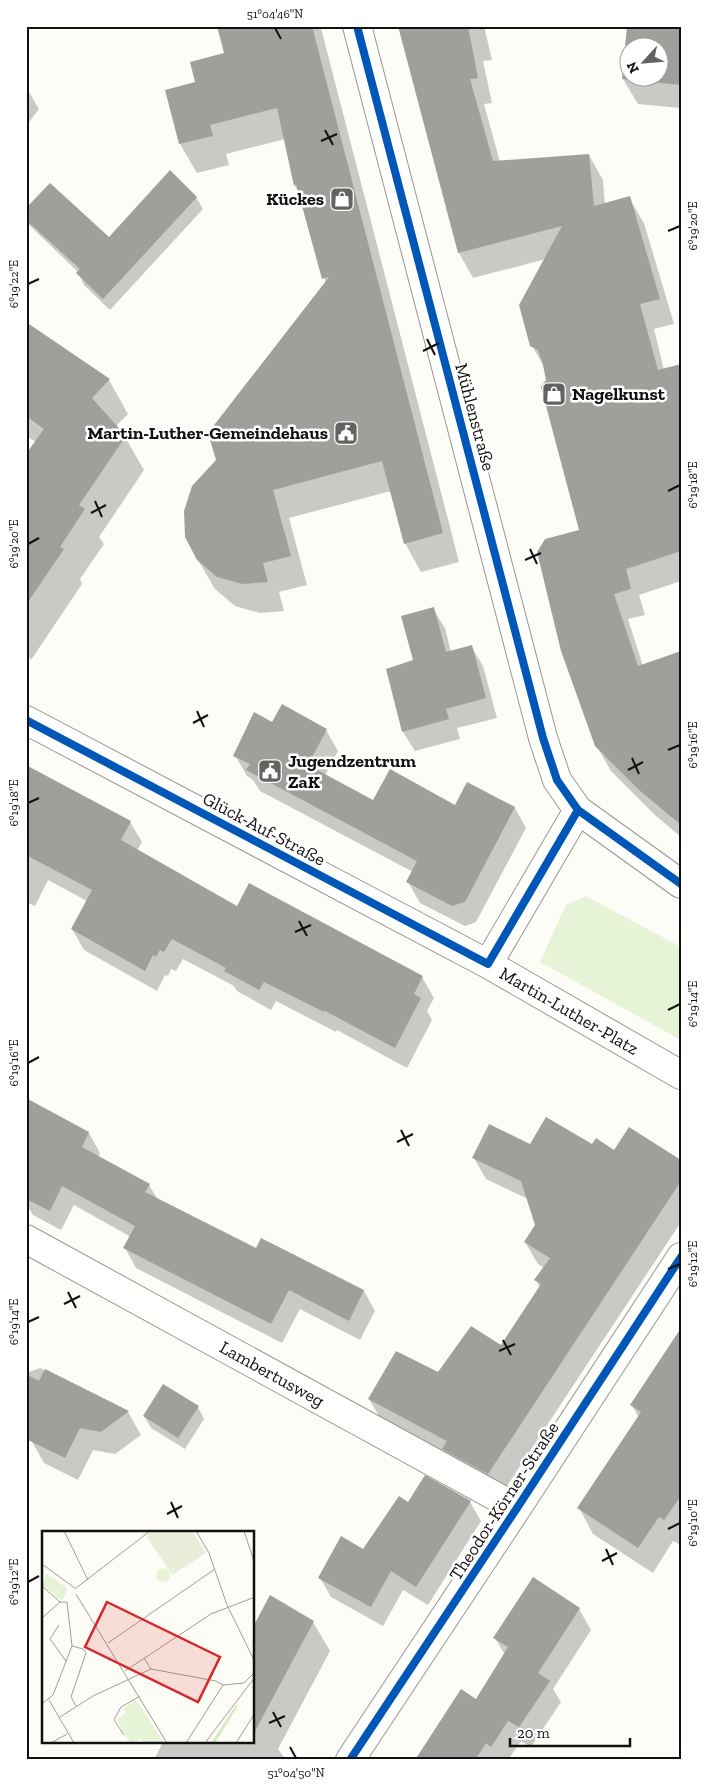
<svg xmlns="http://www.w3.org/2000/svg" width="707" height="1786" font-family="'Zilla Slab',serif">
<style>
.green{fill:#e7f3d7}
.shadow{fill:#0003;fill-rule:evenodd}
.building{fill:#a19f9c;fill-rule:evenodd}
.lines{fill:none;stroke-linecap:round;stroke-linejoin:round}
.minor-casing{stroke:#979795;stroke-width:30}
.minor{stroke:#fffffe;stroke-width:28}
.cycleway-casing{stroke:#fff;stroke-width:11}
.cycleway{stroke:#0057b8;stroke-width:8}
.ticks{fill:none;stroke:#111;stroke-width:2}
.labels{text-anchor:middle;stroke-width:5;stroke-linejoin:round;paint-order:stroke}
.poi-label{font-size:18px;font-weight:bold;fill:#111;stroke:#fff;text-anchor:end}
.street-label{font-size:18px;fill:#111;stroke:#fff}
.inset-road{fill:none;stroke:#9f9e9b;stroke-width:1}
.view{fill:#d62828;fill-opacity:0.15;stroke:#d62828;stroke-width:2.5}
.inset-edge{fill:none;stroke:#111;stroke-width:2.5}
.neatline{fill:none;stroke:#111;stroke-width:2}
.ticks-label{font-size:12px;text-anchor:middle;fill:#111}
</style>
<rect width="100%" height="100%" fill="#fdfcf7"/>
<path class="green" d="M586 896 681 947V1040L540 962 566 905Z"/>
<path class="shadow" d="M222 26H319L322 32 459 562 421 572 405 543 391 491 289 518 307 585 279 592 284 611 260 613 235 606 215 589 198 560 326 283 300 195 295 186 285 139 226 154 229 165 197 173 180 144 167 91 197 83 225 54Z
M399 26H484L492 60 483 61 492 103 484 104 500 162 589 155 603 180 605 205 629 198 644 223 674 324 654 329 664 370 681 369V581L639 595 645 615 628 619 643 666 681 652V837L655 815 611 771 596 745 580 531 545 368 532 346 546 259 473 278 459 253Z
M628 26H681V123L680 108 638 104 623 79ZM630 48H660V78H630Z
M26 87 39 109 26 126Z
M196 197 203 209 110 310 84 285 78 272 26 222V210L109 239Z
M26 324 109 380 128 414 116 426 125 437 144 470 99 537 104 544 80 579 82 584 31 660 26 652V456L36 442 26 436Z
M433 609 445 628 451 652 471 646 483 666 497 718 457 728 460 739 415 751 403 732 388 670 415 661Z
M282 706 326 730 338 751 325 775 374 801 455 807 515 808 526 828 476 922 465 926 420 903 408 882 413 872 260 791 253 780 247 776 235 755 272 724Z
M26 766 130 822 142 842 137 851 237 908 422 977 434 998 427 1011 432 1020 407 1068 337 1030 336 1032 276 1001 271 1010 237 991 234 986 183 959 176 971 171 969 168 976 165 975 157 991 84 950 72 929 87 901 48 880 35 906 26 902Z
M26 1099 89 1133 100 1153 98 1157 149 1185 158 1200 256 1250 261 1239 364 1291 375 1311 360 1340 300 1309 282 1343 136 1268 125 1248 131 1237 74 1205 61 1230 33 1215 26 1204Z
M530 1146 614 1152 681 1162V1222L501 1495 382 1421 369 1399 439 1374 501 1346 540 1288 536 1280 544 1268 538 1264 525 1242 536 1225 528 1199 486 1179 474 1158Z
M681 1330V1541L679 1544 673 1541 653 1573 593 1534 579 1508 639 1418 632 1405Z
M40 1368 128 1412 141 1435 115 1454 93 1450 78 1480 44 1463 26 1431V1373Z
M198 1407 204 1419 185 1449 151 1428 144 1416Z
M470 1502 481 1521 428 1605 403 1590 383 1626 331 1597 320 1578 363 1551 409 1503Z
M270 1597 313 1622 330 1651 278 1749 286 1760H154L163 1742H254V1628Z
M579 1609 591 1630 553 1689 561 1702 531 1747 521 1741 508 1760H416L476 1701 505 1655 495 1638Z"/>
<path class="building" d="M217 26H312L443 533 404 544 382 461 273 490 291 556 263 563 268 582 242 584 217 577 197 560 185 537 184 511 192 486 216 460 208 433 329 277 322 279 296 184 294 186 277 108 210 125 213 136 179 144 165 90 195 82 190 62 224 53Z
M398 26H468L478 78 470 79 493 161 589 154 594 206 630 196 660 299 640 304 658 370 681 364V551L626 569 631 589 614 594 638 666 681 651V825L639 790 595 746 561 651 537 552 545 539 579 530 541 387 546 380 543 365 538 350 530 346 519 305 562 226 458 253Z
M627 26H681V85L622 79ZM630 48H660V78H630Z
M170 170 197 197 103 299 76 273 80 269 26 220V208L50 183 109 237Z
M26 322 110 379 92 398 126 436 79 505 85 509 60 547 64 549 26 605V454L44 429 26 416Z
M434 607 446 652 472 645 486 698 446 709 449 719 402 732 386 669 413 660 401 616Z
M282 704 327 729 308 765 373 800 390 769 455 805 467 782 515 807 465 902 452 906 406 882 417 861 246 770 250 764 233 756 254 712 272 722Z
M26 765 131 821 121 840 237 906 249 883 423 976 414 994 421 998 395 1048 325 1011 324 1012 264 982 259 990 224 971 226 968 172 939 164 952 160 950 156 957 153 955 145 971 71 929 92 890 26 855Z
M26 1098 89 1132 82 1147 150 1184 145 1192 256 1248 261 1238 364 1290 349 1321 289 1290 271 1324 123 1248 135 1226 62 1186 50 1211 26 1199Z
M546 1117 592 1144 596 1138 614 1150 629 1127 681 1160V1181L488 1474 442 1449 447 1441 368 1399 396 1351 438 1372 471 1326 501 1345 541 1284 534 1280 550 1258 524 1242 535 1225 521 1181 472 1158 489 1124 530 1144Z
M681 1328V1496L664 1520 659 1517 638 1548 577 1508 641 1412 630 1405Z
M45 1369 129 1411 101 1432 80 1428 65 1458 26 1439V1374L39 1381Z
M163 1384 199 1406 178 1438 143 1416Z
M425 1475 471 1501 416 1587 391 1571 371 1607 318 1578 341 1536 363 1549 399 1496 408 1502Z
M533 1577 580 1608 538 1673 550 1681 519 1727 508 1721 491 1747 486 1743 475 1760H415L461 1689 476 1699 508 1647 493 1638Z
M270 1595 314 1621 254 1733V1625Z"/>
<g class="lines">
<g class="minor-casing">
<path id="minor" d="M357 26 543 738 557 780 578 810
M26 720 488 964 681 1075
M488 964 578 810 681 884
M26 1239 517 1508
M350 1760 517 1508 681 1257"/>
</g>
<use href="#minor" class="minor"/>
<g class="cycleway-casing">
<path id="cycleway" d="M357 26 543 738 557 780 578 810
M26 720 488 964 578 810 681 884
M350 1760 517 1508 681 1257"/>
</g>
<use href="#cycleway" class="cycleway"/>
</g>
<path class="ticks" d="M275 28 281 39M325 130 333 145M321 141 337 134M668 231 680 226M28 284 39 279M427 339 435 355M423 351 439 343M668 491 680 485M95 501 102 517M91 513 106 505M28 544 39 538M530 549 537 564M525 560 541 553M197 711 204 727M193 723 208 715M668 750 680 745M632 758 639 774M628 770 643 762M28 803 39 798M299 921 307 936M295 932 311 925M668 1010 680 1004M28 1063 39 1057M401 1130 409 1146M397 1142 413 1134M668 1269 680 1264M68 1292 76 1308M64 1304 80 1296M28 1322 39 1317M503 1340 511 1355M499 1351 515 1344M171 1502 178 1518M167 1514 182 1506M668 1529 680 1523M606 1549 613 1565M602 1561 617 1553M28 1582 39 1576M273 1712 281 1727M269 1723 285 1716M290 1747 296 1758"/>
<defs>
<g id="shop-square" transform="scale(1.25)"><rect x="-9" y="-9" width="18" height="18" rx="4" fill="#646362" stroke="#fff"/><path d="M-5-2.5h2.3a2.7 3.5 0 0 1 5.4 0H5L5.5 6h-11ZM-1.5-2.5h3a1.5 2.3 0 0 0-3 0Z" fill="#fff"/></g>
<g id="civic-square" transform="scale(1.25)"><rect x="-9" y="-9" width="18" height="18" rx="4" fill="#646362" stroke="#fff"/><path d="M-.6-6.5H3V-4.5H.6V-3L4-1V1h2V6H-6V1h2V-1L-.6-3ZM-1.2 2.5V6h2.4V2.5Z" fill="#fff"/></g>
</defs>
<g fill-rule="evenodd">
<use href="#shop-square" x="342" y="199"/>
<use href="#shop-square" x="554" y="394"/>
<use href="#civic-square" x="346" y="433"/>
<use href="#civic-square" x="270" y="771"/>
</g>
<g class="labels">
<g class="poi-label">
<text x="324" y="205">Kückes</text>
<text x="572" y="400" text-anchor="start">Nagelkunst</text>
<text x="328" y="439">Martin-Luther-Gemeindehaus</text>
<text x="288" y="767" text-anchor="start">Jugendzentrum<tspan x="288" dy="21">ZaK</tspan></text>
</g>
<g class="street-label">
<text transform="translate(475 417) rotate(75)" y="6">Mühlenstraße</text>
<text transform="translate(264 829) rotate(28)" y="6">Glück-Auf-Straße</text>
<text transform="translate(569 1011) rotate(30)" y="6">Martin-Luther-Platz</text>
<text transform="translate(272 1374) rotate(29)" y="6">Lambertusweg</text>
<text transform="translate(504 1501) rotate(-57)" y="6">Theodor-Körner-Straße</text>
</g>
</g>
<g transform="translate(42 1531)">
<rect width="212" height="212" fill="#fdfcf7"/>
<path d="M114 44a7 7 0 1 1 14 0a7 7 0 1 1-14 0ZM4 42 25 57 22 67 19 69 0 54ZM94 169 106 187 122 212H104L99 208 89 212 79 198 75 188 84 182 81 177Z" fill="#e7f3d7"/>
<path d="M194 174 196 175 173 212H169Z" fill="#d8eac5"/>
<path d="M111 0H150L164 22 130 44 104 5Z" fill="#e9eedb"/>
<path class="inset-road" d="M22 0 46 49M154 0 167 22 185 74 213 131M202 0 213 33M0 33 34 58M0 55 18 71M34 57 108 0M34 63 125 212M0 87 18 71H25M17 94 8 108 24 130M66 112 173 38M30 115 41 118 44 122 29 166 34 175M109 138 174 150 181 154M83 140 169 83 213 66M181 154 202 152 213 141M7 169 32 212M0 173 11 164 30 115 25 71M18 186 51 165 109 138 102 127M82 204 72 189 79 176 98 165M9 212 25 203M144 212 181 154M163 212 213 146M194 212 213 182"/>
<path class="view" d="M65 71 178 126 156 171 43 116Z"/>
<rect width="212" height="212" class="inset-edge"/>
</g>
<rect width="707" height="1786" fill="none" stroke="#ffffff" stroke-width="55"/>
<g transform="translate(644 62) rotate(244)"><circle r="24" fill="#ffffff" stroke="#a0a0a0"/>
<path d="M0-4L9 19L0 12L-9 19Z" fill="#646362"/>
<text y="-8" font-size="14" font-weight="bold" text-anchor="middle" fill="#111111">N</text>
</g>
<path d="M510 1738v8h120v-8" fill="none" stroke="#111111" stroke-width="2.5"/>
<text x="517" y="1738" font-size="15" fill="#111111" stroke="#ffffff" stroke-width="4" paint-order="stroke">20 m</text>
<rect x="28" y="28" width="652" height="1730" class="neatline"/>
<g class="ticks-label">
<text x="275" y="18">51°04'46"N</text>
<text transform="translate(693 226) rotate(-90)" y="4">6°19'20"E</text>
<text transform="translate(14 284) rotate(-90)" y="4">6°19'22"E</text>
<text transform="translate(693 485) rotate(-90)" y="4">6°19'18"E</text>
<text transform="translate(14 544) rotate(-90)" y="4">6°19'20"E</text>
<text transform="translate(693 745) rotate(-90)" y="4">6°19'16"E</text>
<text transform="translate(14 803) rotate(-90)" y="4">6°19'18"E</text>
<text transform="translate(693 1004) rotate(-90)" y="4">6°19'14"E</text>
<text transform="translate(14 1063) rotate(-90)" y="4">6°19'16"E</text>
<text transform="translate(693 1264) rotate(-90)" y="4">6°19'12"E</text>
<text transform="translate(14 1322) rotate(-90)" y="4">6°19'14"E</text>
<text transform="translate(693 1523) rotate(-90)" y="4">6°19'10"E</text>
<text transform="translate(14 1582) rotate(-90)" y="4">6°19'12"E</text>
<text x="296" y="1777">51°04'50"N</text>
</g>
</svg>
